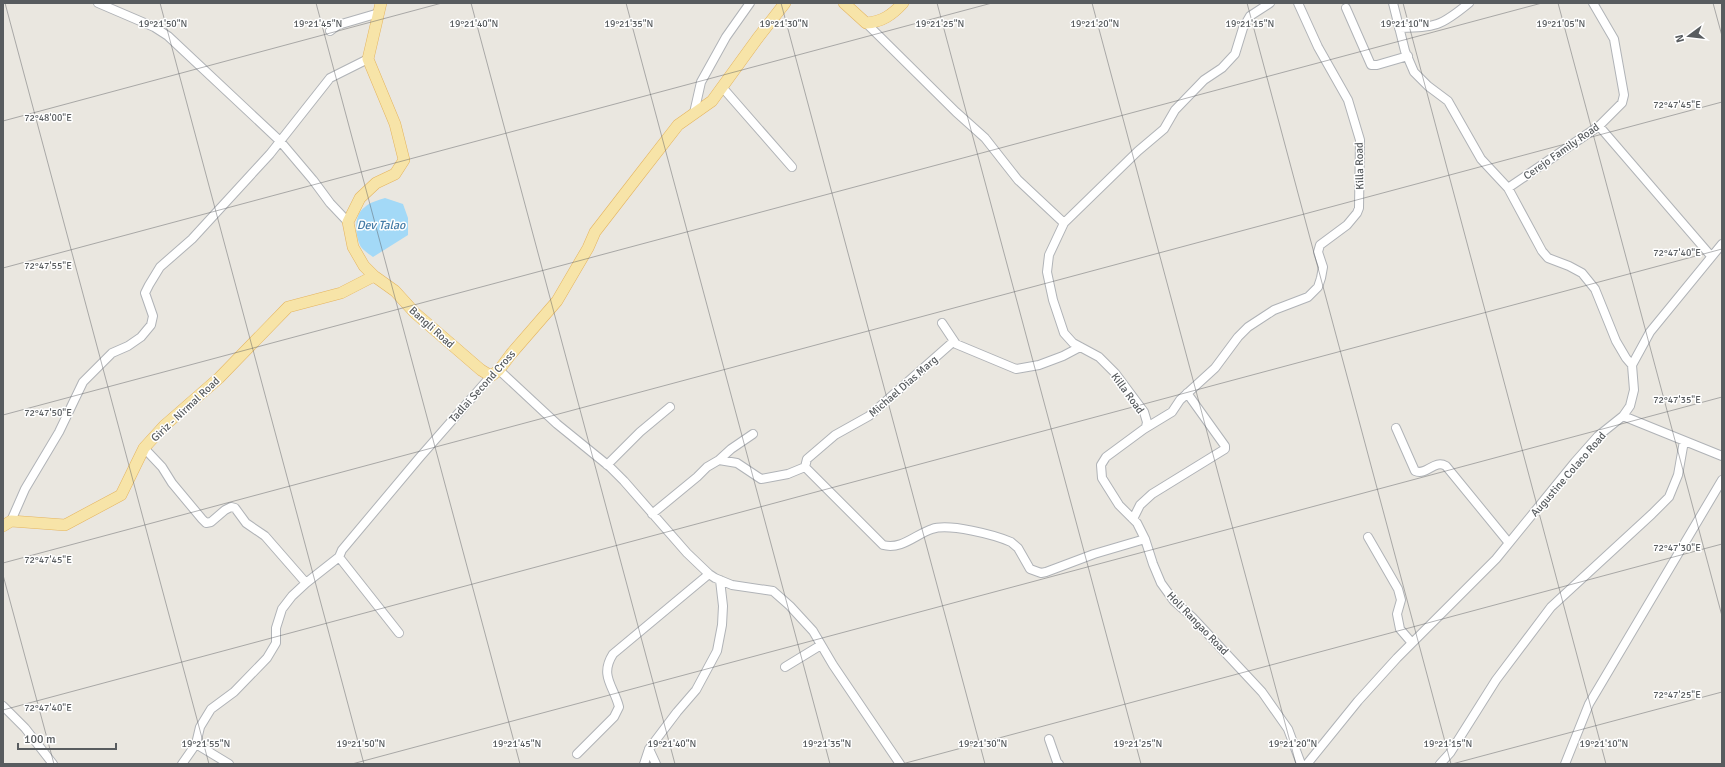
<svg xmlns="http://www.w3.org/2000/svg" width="1725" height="767" font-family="Signika,sans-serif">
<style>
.water{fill:#a3d9f7}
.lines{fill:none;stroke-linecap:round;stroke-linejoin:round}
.minor-casing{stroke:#b0b3b7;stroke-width:10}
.major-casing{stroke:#e4b45f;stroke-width:12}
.minor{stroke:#fff;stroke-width:8}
.major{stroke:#f7e4a8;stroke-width:11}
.ticks{fill:none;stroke:#585c5f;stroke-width:1;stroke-opacity:0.45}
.labels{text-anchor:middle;stroke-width:3;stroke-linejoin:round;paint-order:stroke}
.street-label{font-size:11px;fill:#585c5f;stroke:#fff}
.water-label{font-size:12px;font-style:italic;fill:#437ba6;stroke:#fff}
.ticks-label{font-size:10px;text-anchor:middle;fill:#585c5f;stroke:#fff;stroke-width:3;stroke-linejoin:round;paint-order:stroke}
</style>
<rect width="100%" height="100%" fill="#eae7e0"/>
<path class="water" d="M385 198 403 204 408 218V235L373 257C369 254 364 251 361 247 355 236 353 215 365 207 370 202 379 200 385 198Z"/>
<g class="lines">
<g class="minor-casing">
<path id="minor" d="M98 3 154 27 168 36 280 141 313 180 330 203 348 222
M1298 3 1318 47 1348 100 1360 140 1359 208 1357 213 1347 225 1320 245 1318 252 1323 267 1321 278 1318 287 1308 297 1274 310 1248 327 1238 337 1215 368 1180 400 1172 412 1144 429 1106 457 1101 465 1102 478 1119 505 1137 523 1145 539 1153 564 1161 583 1174 601 1192 617 1262 692 1288 729 1301 764
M1346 8 1371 65H1377L1408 56
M866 23 956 112 985 138 1018 180 1064 223
M1399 28C1436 27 1440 27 1469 3
M330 31 338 25 379 13
M722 87 792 167
M694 113 701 82 726 37 750 3
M1599 126 1711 256
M1508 188 1599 126 1622 103 1624 95 1614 39 1593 3
M942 323 956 344 1016 369 1039 365 1063 356 1080 347
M1632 365 1650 332 1722 244
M499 370 557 424 610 467 624 481 687 553 709 574 715 578 732 585 773 591 790 606 813 631 833 665 900 764
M1623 416 1722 456
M1146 427 1147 422 1144 412 1115 373 1099 357 1073 343 1064 333 1053 300 1047 272 1049 255 1064 223 1138 151 1164 129 1175 110 1204 80 1222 68 1235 54 1243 28 1250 16 1270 3
M1396 428 1415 471C1427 476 1434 459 1446 466L1509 543
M144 448 162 467 172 483 202 519 206 523 211 522 225 510 231 507 235 508 246 523 265 536 306 583
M719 460 731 449 753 434
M607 465 640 432 670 407
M805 467 883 545C902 550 916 534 932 529 949 523 995 535 1011 542L1018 548 1030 569 1041 573 1046 572 1094 554 1145 539
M652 514 697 477 707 467 719 460 737 463 761 479 788 474 805 467 807 459 835 435 869 416 954 341
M1133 519 1140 505 1152 494 1225 449V446L1187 393
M11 521 25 489 59 432 83 382 112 353 128 346 141 337 151 325 153 316 145 293 149 285 160 267 192 239 270 154 330 78 368 59
M1368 537 1398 589 1401 600 1397 614 1400 629 1412 643
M339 557 399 633
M785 667 821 645
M3 706 25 728 53 764
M1049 739 1057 762 1059 764
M196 744 229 764
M649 749 656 764
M577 754 614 717 619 707C614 686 599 676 613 654L709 574
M182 764 196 744 200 727 211 709 234 692 267 658 276 643V628L282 609 292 596 306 583 339 557 342 550 420 457 491 376
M644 764 649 749 677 712 696 690 717 651 722 625 723 606 720 580
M1307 764 1358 701 1397 658 1496 559 1575 462 1598 436 1623 416 1630 406 1634 390 1632 365 1626 358 1616 341 1595 289 1582 273 1569 266 1548 258 1542 251 1508 188 1481 159 1448 101 1428 86 1414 72 1405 51 1393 3
M1440 764 1450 753 1496 680 1551 607 1652 514 1669 497 1678 475 1684 441
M1565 764 1589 704 1722 480"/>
</g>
<g class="major-casing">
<path id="major" d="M381 3 368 59 395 124 404 160 395 174 376 183 360 198 348 222 353 247 364 266 374 276 395 291 415 313 481 370 491 376 499 370 511 354 557 301 588 248 595 232 636 179 678 125 712 101 757 39 785 3
M844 3 866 23C882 22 892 15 903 3
M3 526 11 521 65 525 121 495 144 448 164 426 219 378 288 307 341 293 374 276"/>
</g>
<use href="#minor" class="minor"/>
<use href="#major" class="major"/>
</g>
<path class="ticks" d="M5 3 209 764M160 3 364 764M316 3 520 764M471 3 675 764M626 3 830 764M781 3 985 764M937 3 1141 764M1092 3 1296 764M1247 3 1451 764M1403 3 1606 764M1558 3 1722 616M1713 3 1722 36M3 121 442 3M3 268 992 3M3 415 1542 3M3 563 1722 102M3 575 54 764M3 710 1722 249M352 764 1722 397M902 764 1722 544M1452 764 1722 692"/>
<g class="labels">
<g class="street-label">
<text transform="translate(1561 151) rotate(-35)" y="4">Cerejo Family Road</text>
<text transform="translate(1359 166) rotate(-91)" y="4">Killa Road</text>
<text transform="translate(432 327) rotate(42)" y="4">Bangli Road</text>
<text transform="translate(482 386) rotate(-48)" y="4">Tadlai Second Cross</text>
<text transform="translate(903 386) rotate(-41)" y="4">Michael Dias Marg</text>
<text transform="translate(1128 393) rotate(54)" y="4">Killa Road</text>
<text transform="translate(185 409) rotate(-43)" y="4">Giriz - Nirmal Road</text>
<text transform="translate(1568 474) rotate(-49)" y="4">Augustine Colaco Road</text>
<text transform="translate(1198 623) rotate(46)" y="4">Holi Rangao Road</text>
</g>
<g class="water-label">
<text x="381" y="229">Dev Talao</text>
</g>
</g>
<g class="ticks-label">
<text x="163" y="27">19°21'50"N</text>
<text x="318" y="27">19°21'45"N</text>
<text x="474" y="27">19°21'40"N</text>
<text x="629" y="27">19°21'35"N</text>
<text x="784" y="27">19°21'30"N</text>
<text x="940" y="27">19°21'25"N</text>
<text x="1095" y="27">19°21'20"N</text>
<text x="1250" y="27">19°21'15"N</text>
<text x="1405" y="27">19°21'10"N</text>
<text x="1561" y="27">19°21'05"N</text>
<text x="1677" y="108">72°47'45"E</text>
<text x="48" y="121">72°48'00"E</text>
<text x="1677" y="256">72°47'40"E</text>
<text x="48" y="269">72°47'55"E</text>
<text x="1677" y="403">72°47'35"E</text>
<text x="48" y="416">72°47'50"E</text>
<text x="1677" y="551">72°47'30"E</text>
<text x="48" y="563">72°47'45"E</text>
<text x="1677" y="698">72°47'25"E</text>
<text x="48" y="711">72°47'40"E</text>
<text x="206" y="747">19°21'55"N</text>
<text x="361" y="747">19°21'50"N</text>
<text x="517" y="747">19°21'45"N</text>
<text x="672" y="747">19°21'40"N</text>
<text x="827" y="747">19°21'35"N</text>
<text x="983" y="747">19°21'30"N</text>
<text x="1138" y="747">19°21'25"N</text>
<text x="1293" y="747">19°21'20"N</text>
<text x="1448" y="747">19°21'15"N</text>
<text x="1604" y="747">19°21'10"N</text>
</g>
<rect width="1725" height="767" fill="none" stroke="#585c5f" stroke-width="8"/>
<g transform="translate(1689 36) rotate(255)" stroke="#ffffff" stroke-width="3" paint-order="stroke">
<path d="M0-3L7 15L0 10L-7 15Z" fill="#585c5f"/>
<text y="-6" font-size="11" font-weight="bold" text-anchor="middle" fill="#585c5f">N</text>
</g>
<path d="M18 743v6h98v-6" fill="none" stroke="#585c5f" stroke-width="2"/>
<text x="24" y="743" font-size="12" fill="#585c5f" stroke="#ffffff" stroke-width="3" paint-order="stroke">100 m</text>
</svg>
